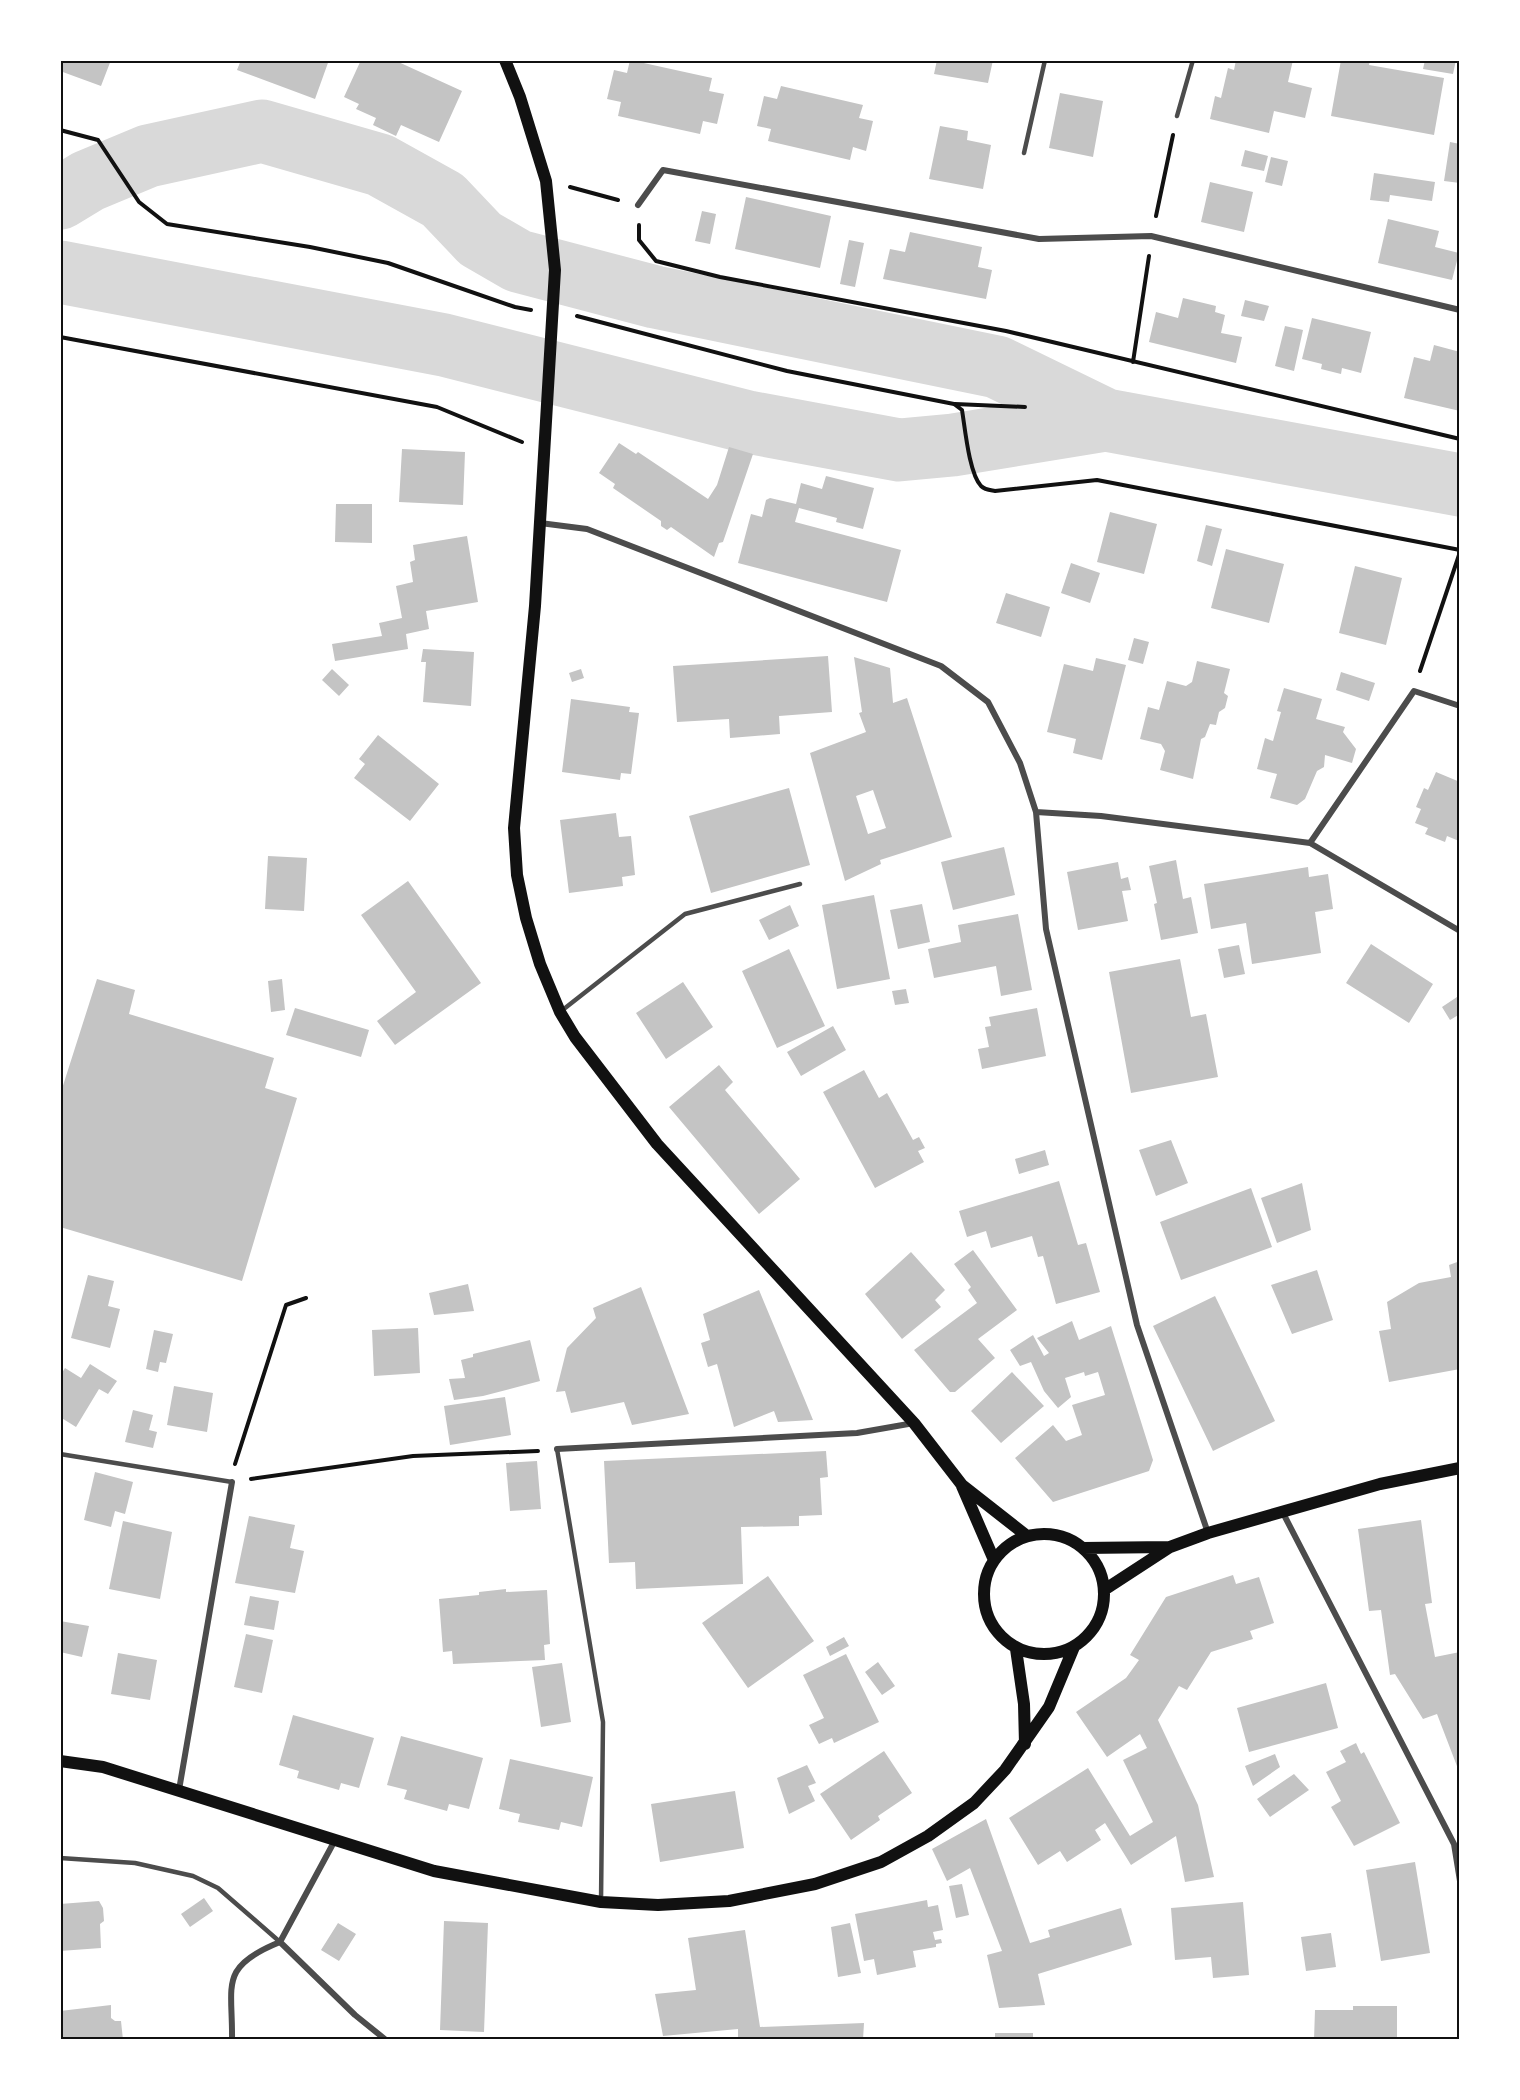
<svg xmlns="http://www.w3.org/2000/svg" width="1520" height="2100" font-family="'Source Sans 3',sans-serif">
<style>
.lines{fill:none;stroke-linecap:round;stroke-linejoin:round}
.river{stroke:#d9d9d9;stroke-width:63}
.building{fill:#c4c4c4;fill-rule:evenodd}
.path{stroke:#111;stroke-width:4}
.service{stroke:#4c4c4c;stroke-width:4.5}
.minor{stroke:#4c4c4c;stroke-width:6}
.secondary{stroke:#111;stroke-width:12}
.neatline{fill:none;stroke:#111;stroke-width:2}
</style>
<rect width="100%" height="100%" fill="#fff"/>
<g class="lines">
<path class="river" d="M60 198 88 181 148 156 262 131 380 165 443 200 480 239 518 261 655 297 997 367 1106 420
M60 272 444 345 748 422 899 450 953 445 1106 420 1460 485"/>
</g>
<path class="building" d="M60 60H111L101 86 60 71Z
M241 60H329L315 99 237 70Z
M361 60H394L462 91 439 142 401 125 396 136 373 125 376 118 356 109 359 104 344 97Z
M630 60 712 78 709 91 724 94 717 124 703 121 700 134 618 116 621 102 607 99 614 70 627 73Z
M937 60H993L988 83 934 74Z
M1236 60H1293L1288 82 1312 88 1305 118 1274 111 1269 133 1210 119 1215 96 1221 98 1228 68 1234 70Z
M1341 60H1370L1369 65 1444 78 1434 135 1331 116Z
M1425 60H1456L1453 74 1423 69Z
M781 86 863 105 859 118 873 121 866 151 853 147 850 160 768 141 771 129 757 126 764 96 777 99Z
M1060 93 1103 101 1093 157 1049 148Z
M940 126 968 131 967 140 991 145 983 189 929 179Z
M1450 142 1460 144V183L1444 181Z
M1245 150 1268 156 1264 171 1241 166Z
M1271 157 1288 161 1282 186 1265 182Z
M1374 173 1435 182 1432 201 1390 195 1389 202 1370 200Z
M1210 182 1253 192 1244 232 1201 222Z
M746 197 831 216 820 268 735 249Z
M702 211 716 214 710 244 695 241Z
M1388 219 1439 231 1435 247 1459 253 1452 280 1378 263Z
M910 232 982 247 978 267 992 270 986 299 883 279 890 249 905 252Z
M849 240 864 243 855 287 840 284Z
M1183 298 1216 306 1215 312 1225 315 1221 333 1242 337 1236 363 1149 342 1156 312 1178 318Z
M1245 300 1269 306 1264 321 1241 316Z
M1312 318 1371 332 1361 373 1342 368 1341 374 1321 369 1322 364 1302 359Z
M1285 326 1303 330 1294 371 1275 366Z
M1434 345 1460 352V411L1404 398 1414 357 1430 361Z
M619 443 636 454 638 452 708 499 717 485 729 447 753 454 723 542 719 543 714 557 671 527 667 530 661 526V521L613 488 615 484 599 473Z
M402 449 465 452 463 505 399 502Z
M826 476 874 488 863 529 836 522 837 518 799 508 795 522 901 550 887 602 738 563 751 514 762 517 766 500 770 498 796 504 801 483 822 489Z
M336 504H372V543L335 542Z
M1110 512 1157 524 1144 574 1097 562Z
M1206 525 1222 529 1212 566 1197 561Z
M467 536 478 602 426 611 429 629 406 634 408 649 335 661 332 644 382 636 379 623 402 618 396 586 413 582 410 562 415 560 413 545Z
M1226 549 1284 564 1269 623 1211 608Z
M1071 563 1100 573 1090 603 1061 593Z
M1355 566 1402 578 1386 645 1339 633Z
M1006 593 1050 607 1041 637 996 623Z
M1134 638 1149 642 1143 664 1128 660Z
M423 649 474 652 471 706 423 702 426 662H421Z
M828 656 832 712 779 716 780 734 730 738 729 719 677 722 673 666Z
M854 657 890 668 893 703 907 698 952 837 880 860 881 864 845 881 810 753 866 732 859 713 862 712ZM873 790 886 828 868 834 856 796Z
M1096 658 1126 665 1102 760 1073 753 1076 739 1047 732 1064 664 1093 671Z
M1197 661 1230 669 1224 693 1228 696 1225 708 1219 712 1216 725 1210 724 1205 737 1201 739 1193 779 1160 770 1165 751 1161 744 1140 739 1148 707 1159 710 1167 681 1186 686 1192 682Z
M332 669 349 685 339 696 322 680Z
M581 669 584 678 572 682 569 673Z
M1341 672 1375 683 1369 701 1336 690Z
M1284 688 1322 699 1316 719 1345 727 1343 732 1356 749 1352 763 1325 755 1324 767 1317 771 1305 799 1297 805 1270 798 1277 774 1257 769 1265 738 1273 741 1281 712 1277 711Z
M571 699 630 707 629 712 639 713 631 774 621 773 620 780 562 772Z
M378 735 439 784 410 821 354 778 365 764 359 759Z
M1436 772 1460 782 1459 841 1447 836 1445 842 1425 834 1428 828 1415 823 1421 809 1416 807 1424 788 1428 790Z
M789 788 810 865 711 893 689 816Z
M616 813 619 837 631 836 635 875 622 877 623 886 569 893 560 820Z
M1004 847 1015 895 953 910 941 862Z
M268 856 307 858 304 911 265 909Z
M1176 860 1183 899 1191 897 1198 933 1161 940 1154 904 1157 903 1149 866Z
M1118 862 1121 879 1128 877 1131 890 1122 891 1128 921 1078 930 1067 872Z
M1308 867 1309 877 1328 874 1333 909 1315 912 1321 953 1252 964 1246 923 1211 929 1204 884Z
M408 881 481 983 395 1045 377 1021 416 992 361 915Z
M874 895 890 979 837 989 822 905Z
M922 904 930 942 898 949 890 910Z
M790 905 799 926 769 940 759 920Z
M1018 914 1032 990 1001 996 996 966 934 978 928 949 961 942 958 925Z
M1371 944 1433 984 1409 1023 1346 983Z
M1239 945 1245 974 1224 978 1218 949Z
M789 949 825 1026 777 1048 742 971Z
M1180 959 1191 1017 1206 1014 1218 1077 1131 1093 1109 972Z
M97 979 135 990 129 1014 274 1058 265 1088 297 1098 242 1281 60 1227V1095Z
M282 979 285 1010 271 1012 268 981Z
M683 982 713 1027 666 1059 636 1013Z
M906 989 909 1003 895 1005 892 991Z
M1460 995V1014L1450 1020 1442 1007Z
M295 1008 369 1030 361 1057 286 1035Z
M1037 1008 1046 1056 982 1069 978 1049 989 1047 985 1027 991 1026 989 1017Z
M833 1026 846 1050 801 1076 787 1052Z
M719 1065 733 1082 725 1090 800 1179 759 1214 669 1107Z
M864 1070 879 1098 887 1093 913 1140 919 1137 925 1148 918 1151 924 1162 875 1188 823 1092Z
M1171 1140 1188 1183 1156 1196 1139 1150Z
M1045 1150 1049 1165 1019 1174 1015 1159Z
M1059 1181 1078 1245 1086 1243 1100 1292 1056 1304 1043 1256 1038 1257 1032 1236 991 1248 986 1231 967 1237 959 1211Z
M1302 1183 1311 1230 1277 1243 1261 1198Z
M1251 1188 1272 1247 1181 1280 1160 1222Z
M973 1250 1017 1310 978 1339 995 1358 955 1392H950L914 1350 977 1303 968 1290 971 1287 954 1264Z
M911 1252 945 1290 935 1300 941 1307 902 1339 865 1294Z
M1460 1261V1369L1389 1382 1379 1331 1391 1329 1387 1302 1419 1283 1451 1277 1449 1265Z
M1317 1270 1333 1320 1292 1334 1271 1285Z
M88 1275 114 1281 108 1306 120 1309 110 1348 71 1338Z
M468 1284 474 1311 434 1315 429 1293Z
M641 1287 689 1414 632 1425 624 1402 571 1413 565 1391 556 1392 567 1348 596 1318 593 1308Z
M759 1290 804 1398 813 1420 778 1422 774 1411 734 1427 717 1364 708 1367 701 1343 710 1340 703 1314Z
M1215 1296 1275 1421 1213 1451 1153 1326Z
M1072 1321 1079 1340 1111 1326 1153 1460 1149 1471 1053 1502 1015 1458 1053 1425 1066 1441 1082 1435 1072 1405 1105 1395 1098 1372 1085 1376 1084 1372 1065 1378 1071 1397 1058 1408 1044 1391 1031 1362 1020 1366 1010 1350 1033 1335 1044 1356 1049 1353 1037 1338Z
M418 1328 420 1373 374 1376 372 1330Z
M154 1330 173 1334 166 1363 160 1362 158 1372 146 1369Z
M530 1340 540 1381 483 1396 454 1400 449 1379 465 1378 461 1360 473 1357V1354Z
M90 1364 117 1381 108 1394 99 1389 76 1427 60 1417V1376L65 1368 81 1378Z
M1012 1372 1044 1406 1001 1443 971 1411Z
M174 1386 213 1393 207 1432 167 1425Z
M505 1397 511 1435 450 1445 444 1406Z
M133 1410 153 1415 149 1430 157 1432 153 1448 125 1442Z
M826 1451 828 1477 820 1478 822 1515 799 1516V1526L741 1527 743 1584 636 1589 635 1562 609 1563 604 1461Z
M537 1461 541 1509 510 1511 506 1463Z
M95 1472 133 1482 125 1514 115 1511 111 1527 84 1520Z
M249 1516 295 1525 290 1548 304 1551 295 1593 235 1583Z
M1421 1520 1432 1603 1425 1604 1435 1657 1460 1652V1774L1437 1714 1423 1719 1395 1674 1390 1675 1381 1610 1369 1611 1358 1529Z
M123 1521 172 1532 160 1599 109 1589Z
M1233 1575 1236 1584 1259 1577 1274 1623 1250 1631 1253 1639 1211 1652 1187 1690 1179 1686 1158 1720 1198 1805 1214 1877 1185 1882 1176 1836 1131 1865 1105 1823 1095 1830 1101 1840 1067 1862 1060 1851 1038 1865 1009 1818 1088 1768 1130 1836 1153 1822 1123 1760 1147 1748 1140 1734 1107 1757 1076 1712 1126 1678 1139 1660 1130 1655 1166 1597Z
M768 1576 814 1641 748 1688 702 1623Z
M506 1589V1592L547 1590 550 1644 544 1645 545 1660 453 1664 452 1651 443 1652 439 1599 479 1595V1592Z
M250 1596 279 1601 274 1630 244 1625Z
M60 1621 89 1626 82 1657 60 1652Z
M246 1634 273 1640 262 1693 234 1687Z
M844 1637 849 1646 830 1656 826 1647Z
M118 1653 157 1660 150 1700 111 1694Z
M846 1654 879 1722 834 1743 832 1738 819 1744 809 1725 824 1718 803 1675Z
M878 1662 895 1686 882 1695 865 1672Z
M562 1663 571 1722 541 1727 532 1667Z
M1326 1683 1338 1728 1249 1752 1237 1708Z
M293 1715 374 1738 359 1788 341 1783 339 1790 297 1778 299 1771 279 1765Z
M401 1736 483 1758 469 1809 449 1804 447 1811 404 1799 407 1790 387 1785Z
M1356 1743 1361 1754 1364 1752 1400 1823 1354 1846 1331 1807 1341 1801 1326 1772 1346 1762 1340 1751Z
M884 1751 912 1793 878 1816 880 1820 851 1840 820 1794Z
M1275 1754 1280 1767 1253 1786 1245 1766Z
M510 1759 593 1777 582 1827 561 1822 559 1830 518 1822 520 1814 499 1809Z
M807 1765 816 1783 808 1786 815 1801 789 1814 777 1778Z
M1294 1774 1309 1790 1270 1817 1257 1799Z
M735 1791 744 1848 660 1862 651 1804Z
M986 1819 1030 1943 1050 1937 1048 1930 1121 1908 1132 1945 1038 1974 1045 2005 999 2008 987 1955 1002 1951 970 1868 947 1881 932 1849Z
M1415 1862 1430 1953 1381 1961 1366 1870Z
M962 1884 969 1915 956 1918 949 1886Z
M204 1898 213 1911 190 1927 181 1914Z
M927 1900 928 1907 938 1905 943 1930 933 1932 935 1940 941 1939 942 1943 936 1944V1947L913 1951 916 1967 877 1975 874 1959 864 1961 855 1914Z
M99 1901 103 1908 104 1921 100 1924 101 1948 60 1951V1904Z
M1243 1902 1249 1975 1213 1978 1211 1957 1175 1960 1171 1908Z
M444 1921 488 1923 484 2032 440 2030Z
M338 1923 356 1934 339 1961 321 1950Z
M850 1923 861 1973 838 1977 831 1927Z
M745 1930 760 2027 864 2023 863 2040H738V2029L663 2036 655 1994 696 1990 688 1938Z
M1331 1933 1336 1967 1306 1971 1301 1937Z
M111 2005V2018L115 2021H121L123 2040H60V2011Z
M1353 2006H1397V2040H1314L1315 2010H1353Z
M995 2033H1033V2040H995Z"/>
<g class="lines">
<path class="path" d="M60 130 98 140 139 202 167 224 310 247 388 263 515 307 531 310
M570 187 618 200
M1156 216 1173 135
M639 225V240L656 261 720 277 1006 331 1460 439
M577 316 787 371 954 404 962 410C965 428 969 473 981 486 985 490 989 490 995 491L1097 480 1460 550
M60 337 437 407 522 442
M1133 362 1149 256
M955 404 1025 407
M1420 671 1460 552
M235 1464 286 1305 306 1298
M251 1479 413 1456 538 1451"/>
<path class="service" d="M1177 116 1193 60
M1024 153 1045 60
M560 1012 685 914 800 884
M557 1449 603 1722 601 1902
M60 1454 232 1482
M60 1858 135 1863 193 1876 218 1888 280 1942"/>
<path class="minor" d="M638 205 663 170 1039 239 1151 236 1460 310
M540 523 587 529 941 666 988 702 1020 763 1036 812 1046 929 1137 1325 1208 1533
M1036 812 1101 816 1310 843 1460 931
M1310 843 1414 691 1460 706
M557 1449 857 1433 914 1423
M1283 1513 1454 1844 1460 1881
M179 1790 232 1482
M280 1942 355 2015 386 2040
M280 1942 334 1842
M232 2040C233 1985 218 1967 280 1942"/>
<path class="secondary" d="M505 60 520 97 546 181 555 270 535 606 514 828 517 875 526 918 540 964 560 1012 575 1037 657 1144 914 1423 962 1485 1027 1536
M962 1486 994 1560
M984 1594a60 60 0 1 1 120 0a60 60 0 1 1-120 0Z
M1083 1548 1169 1547
M1104 1590 1170 1547 1208 1533 1380 1484 1460 1468
M1016 1649 1024 1704 1025 1744
M60 1761 103 1767 434 1871 601 1902 658 1905 729 1901 815 1884 881 1862 928 1836 974 1803 1005 1770 1049 1707 1074 1647"/>
</g>
<rect width="1520" height="2100" fill="none" stroke="#ffffff" stroke-width="123"/>
<rect x="62" y="62" width="1396" height="1976" class="neatline"/>
</svg>
